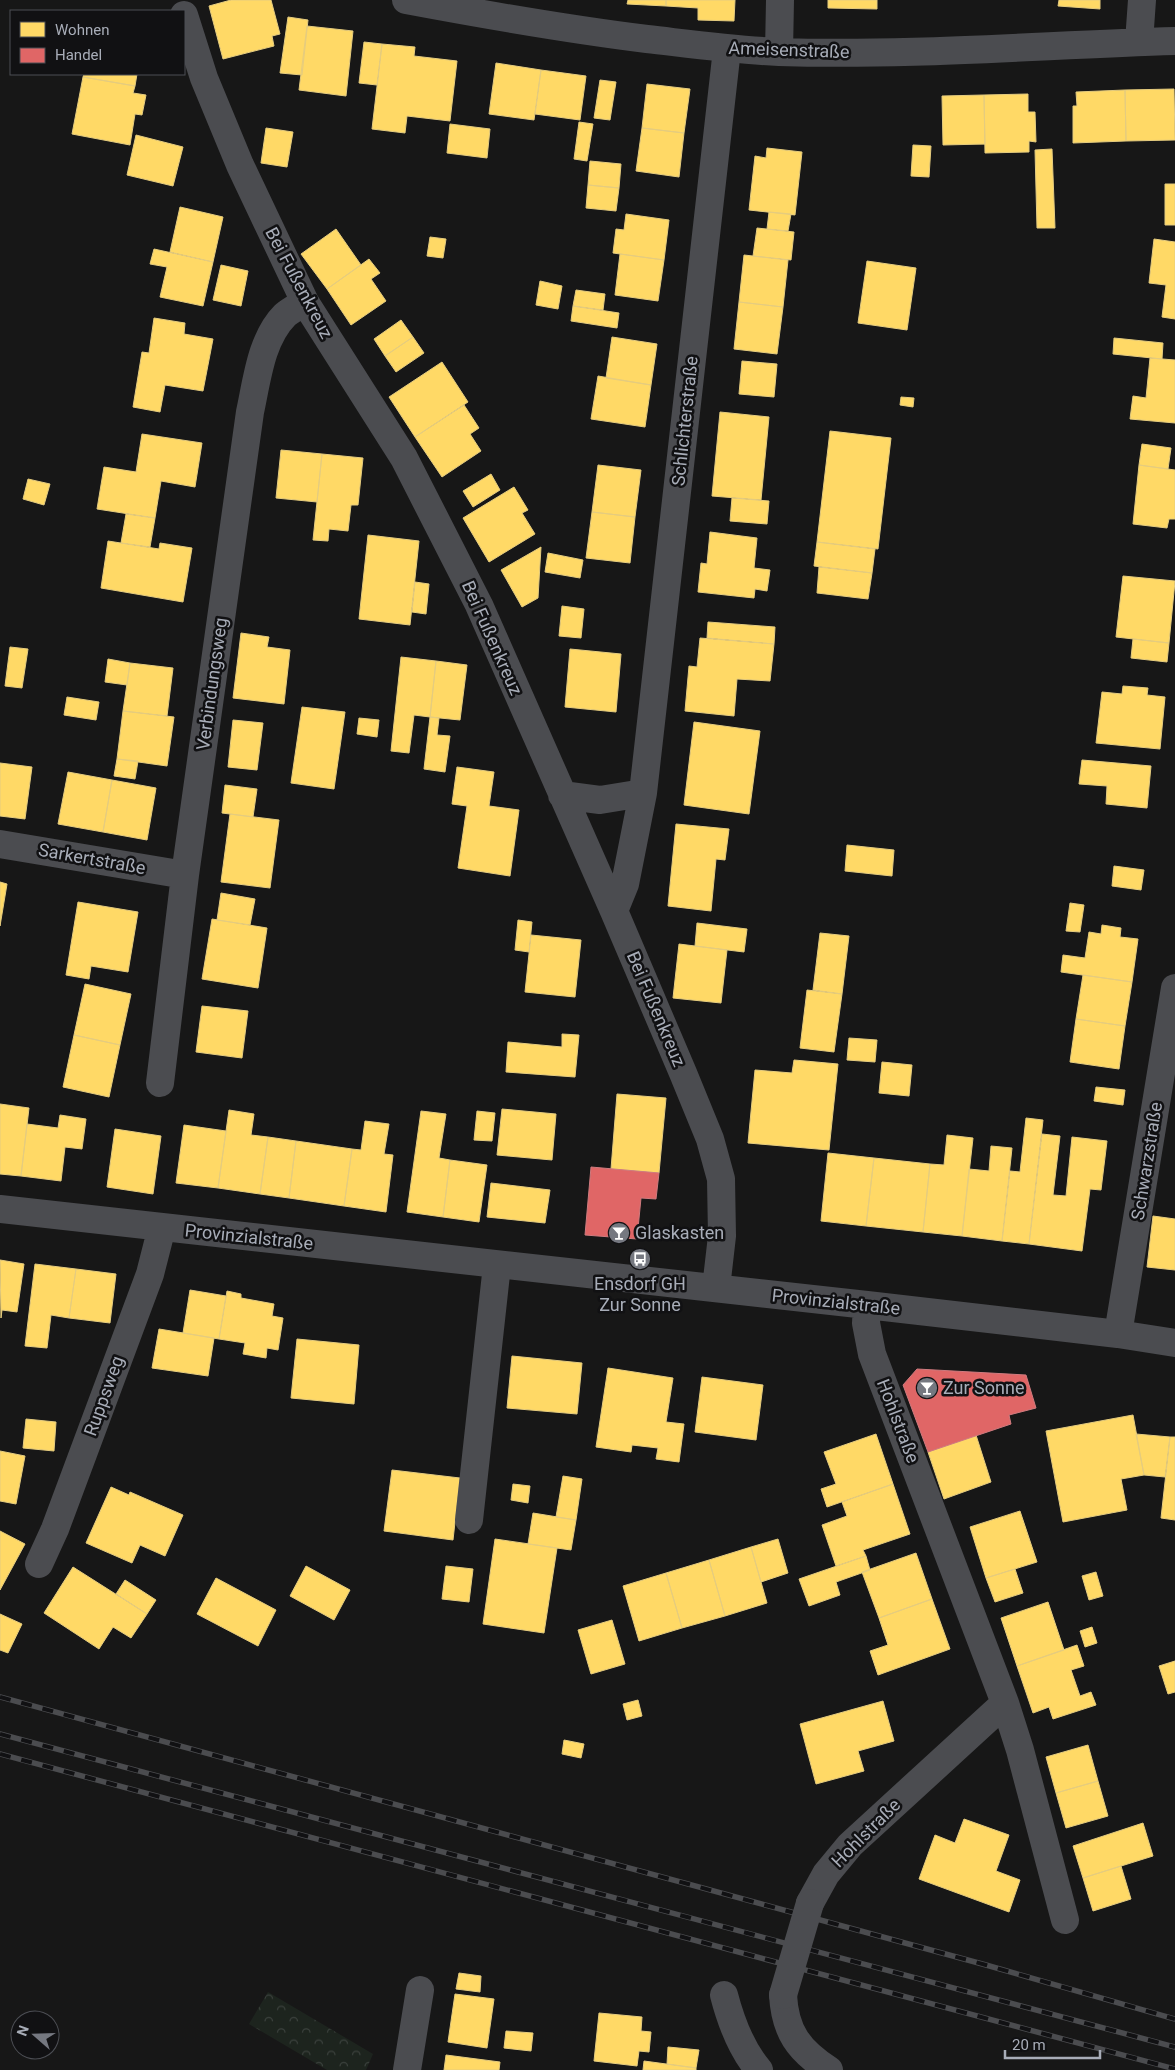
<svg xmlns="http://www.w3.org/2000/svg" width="1175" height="2070" font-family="Roboto,sans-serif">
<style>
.park{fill:url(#park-crowns)}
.homes{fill:#ffd966;stroke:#e5cc7f}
.shops{fill:#e06666;stroke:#cf7b7f}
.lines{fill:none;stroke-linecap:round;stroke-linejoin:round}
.minor{stroke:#4b4c50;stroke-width:28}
.rail-casing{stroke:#4b4c4f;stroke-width:5.5}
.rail{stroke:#111113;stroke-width:4;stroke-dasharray:11;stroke-linecap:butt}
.minor-bridge{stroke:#4b4c50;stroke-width:28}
.labels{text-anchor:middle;stroke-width:5;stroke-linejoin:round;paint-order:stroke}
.street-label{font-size:18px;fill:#a8adb8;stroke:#111113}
.poi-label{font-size:18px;fill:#a8adb8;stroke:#111113;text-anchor:start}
</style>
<defs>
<pattern id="park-crowns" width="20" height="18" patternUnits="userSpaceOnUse" patternTransform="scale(1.25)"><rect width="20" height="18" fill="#1d241e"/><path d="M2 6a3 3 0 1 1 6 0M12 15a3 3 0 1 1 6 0" fill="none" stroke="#3b413d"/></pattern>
</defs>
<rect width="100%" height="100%" fill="#171717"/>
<path class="park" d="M268 1992 373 2054 366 2070H327L249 2024Z"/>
<path class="homes" d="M231 0H271L280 34 272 36 274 46 223 59 209 6Z
M628 0H666V6L627 4Z
M666 0H735L734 21 698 20V8L666 6Z
M828 0H877V9L828 8Z
M1059 0H1100V9L1058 6Z
M288 17 308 20 302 75 280 73Z
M307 26 353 31 346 96 299 90Z
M364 42 382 44 377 85 359 83Z
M382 44 415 47 414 56 457 61 450 121 407 116 405 133 372 129Z
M496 63 541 70 534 120 489 114Z
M541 70 586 76 580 120 535 114Z
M84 74H137L135 86 83 77Z
M83 77 135 86 133 93 146 95 142 115 135 114 130 145 72 134Z
M600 80 616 82 610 120 594 118Z
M647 84 690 89 684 133 642 128Z
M1174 89 1175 140 1126 141 1125 90Z
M1125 90 1126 141 1073 143V106H1077L1076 92Z
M1028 94V112H1035L1036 142 1029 141V152L985 153 984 95Z
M984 95 985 144 943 145 942 96Z
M579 122 593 124 587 161 574 159Z
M450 124 490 129 487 158 447 153Z
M266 128 293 132 287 167 261 163Z
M642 128 684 133 679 177 636 171Z
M136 135 183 147 173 186 127 175Z
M913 145 931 146 929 177 911 176Z
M767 148 802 152 795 215 749 210 755 156 766 158Z
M1052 149 1055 228H1037L1035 150Z
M590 161 621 164 619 188 588 185Z
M1165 184H1175V225H1165Z
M588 185 619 188 616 211 586 208Z
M180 207 223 217 213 262 170 252Z
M769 212 791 214 788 231 767 229Z
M626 214 669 220 664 260 613 253 616 229 624 230Z
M757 228 794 232 791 260 753 256Z
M336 229 361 265 327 289 301 254Z
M430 237 446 239 443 258 427 256Z
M1154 239 1175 242V319L1162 317 1166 285 1149 283Z
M154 249 213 262 203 306 160 297 167 267 150 264Z
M620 254 664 260 658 301 615 295Z
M744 255 788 260 783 307 739 302Z
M369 259 380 273 371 279 386 301 351 325 327 289Z
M867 261 916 268 907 330 858 323Z
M221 265 248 271 241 306 213 300Z
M540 281 562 286 558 309 536 305Z
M576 290 605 294 603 310 573 306Z
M739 302 783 307 777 354 734 349Z
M573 306 619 313 617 328 571 321Z
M154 318 185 323 184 334 213 339 203 391 165 385 160 412 133 407 142 352 149 353Z
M401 320 413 337 385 356 374 339Z
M413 337 424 353 396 372 385 356Z
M612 337 657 344 651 385 606 378Z
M1114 338 1163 343 1162 359 1113 354Z
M1150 358 1175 360V423L1130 419 1133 396 1146 398Z
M742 361 777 364 774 397 739 394Z
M442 362 468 402 415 437 389 397Z
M598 376 651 385 645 427 591 419Z
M901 397 914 398 913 407 900 405Z
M464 405 479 428 470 434 481 451 442 477 415 437Z
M720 412 769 417 761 500 712 496Z
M830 431 891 438 878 549 817 542Z
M142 434 202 443 195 487 161 481 155 518 97 509 104 467 136 472Z
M1142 444 1171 448 1168 469 1139 465Z
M281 450 322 454 317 502 276 498Z
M322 454 363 458 358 505H351L348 531 329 529 328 541 313 540Z
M598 465 641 470 635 517 592 512Z
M1139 465 1175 470V519H1169L1167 528 1133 524Z
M491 474 500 490 473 507 463 491Z
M28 479 50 484 44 505 23 499Z
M514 487 528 510 522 513 535 534 489 562 463 518Z
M732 498 769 501 767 524 730 521Z
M592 512 635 517 630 563 586 558Z
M126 514 155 518 150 547 121 543Z
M710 532 757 538 754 568 770 570 767 591 755 589 754 598 698 592 701 563 707 564Z
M368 535 419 541 410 625 359 619Z
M108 541 159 549 160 543 192 548 183 602 101 588Z
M817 542 875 549 872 573 814 566Z
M541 547 538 598 522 607 501 570Z
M548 553 583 560 580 578 545 572Z
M819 567 872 573 868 599 817 593Z
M1123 576 1175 581 1169 643 1116 637Z
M415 582 429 584 426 614 412 612Z
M562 606 584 609 581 638 559 636Z
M708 622 775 627 774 644 707 638Z
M241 633 269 637 267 647 290 650 284 704 233 698Z
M700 638 774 644 770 681 737 679 734 716 685 711 689 666 697 667Z
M1133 639 1169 643 1167 662 1131 658Z
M10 647 28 649 22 688 5 686Z
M570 649 621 654 616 712 565 707Z
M401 657 436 661 430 717 414 715 409 753 391 751Z
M108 659 130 663 127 685 105 682Z
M436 661 467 665 460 720 430 717Z
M130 663 173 668 167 716 123 711Z
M1123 686 1148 688 1147 695 1165 697 1160 749 1096 743 1102 692 1122 694Z
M67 697 99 702 96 720 64 715Z
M302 707 345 712 334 789 291 783Z
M123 711 174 717 167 766 117 759Z
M430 717 439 718 437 735 450 736 445 772 424 769Z
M359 718 379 720 377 737 357 734Z
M233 720 263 723 257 770 228 767Z
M694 722 760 731 749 814 684 805Z
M117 759 138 761 135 779 114 776Z
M1082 760 1151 766 1147 808 1106 804 1107 786 1079 784Z
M0 763 32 767 25 819 0 816Z
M457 767 494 772 489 806 519 810 510 876 458 868 467 806 452 804Z
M68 772 112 780 103 832 58 824Z
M112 780 156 788 147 840 103 832Z
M225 785 257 789 253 817 222 813Z
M230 814 279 820 270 888 221 882Z
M676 824 729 829 725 860 716 859 711 911 668 906Z
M847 845 894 850 892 876 845 871Z
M1114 866 1144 870 1141 890 1112 886Z
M0 882 7 884 0 926Z
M221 893 255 899 250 925 217 920Z
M78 902 138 912 128 972 91 966 89 979 66 975Z
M1070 903 1084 905 1080 932 1066 931Z
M212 919 267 928 258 988 202 979Z
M518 920 532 922 529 952 515 950Z
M697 923 747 929 744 952 695 946Z
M1102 925 1121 928 1120 937 1138 939 1132 982 1061 972 1063 955 1085 958 1089 932 1101 934Z
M820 933 849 936 842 994 813 990Z
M531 935 581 940 575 997 525 992Z
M679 944 727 950 721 1003 673 998Z
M1083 975 1132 982 1125 1026 1076 1019Z
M85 984 131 994 120 1045 74 1035Z
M807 990 842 994 834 1052 800 1048Z
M202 1006 248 1011 242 1058 196 1052Z
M1076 1019 1125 1026 1119 1069 1070 1062Z
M562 1034 579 1035 575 1077 506 1072 508 1042 562 1047Z
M74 1035 120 1045 109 1097 63 1087Z
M849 1038 877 1040 875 1062 847 1060Z
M794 1060 838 1064 829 1150 748 1143 755 1070 792 1073Z
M882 1062 912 1065 909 1096 879 1093Z
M1096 1087 1125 1090 1123 1105 1094 1101Z
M617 1094 666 1098 659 1173 611 1169Z
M0 1104 29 1108 21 1176 0 1174Z
M502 1109 556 1114 552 1160 497 1155Z
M229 1110 254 1114 251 1135 268 1137 260 1194 218 1188Z
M421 1111 446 1114 439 1158 450 1160 443 1217 407 1212Z
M477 1111 495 1113 492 1141 474 1140Z
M60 1115 86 1119 82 1149 65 1147 61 1181 21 1176 27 1124 58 1128Z
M1026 1118 1043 1120 1029 1244 1002 1241 1010 1171 1020 1172Z
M365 1121 389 1124 384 1154 393 1155 386 1212 344 1206 352 1149 361 1150Z
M184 1125 226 1131 218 1188 176 1183Z
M115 1129 161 1136 153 1194 107 1187Z
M1042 1134 1060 1136 1053 1195 1066 1196 1072 1137 1107 1141 1101 1190 1090 1189 1082 1251 1029 1244Z
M947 1135 973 1138 962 1236 923 1232 930 1164 944 1165Z
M268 1137 296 1141 289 1198 260 1194Z
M296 1141 352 1149 344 1206 289 1198Z
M991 1146 1012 1148 1002 1241 962 1236 969 1169 989 1171Z
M828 1153 874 1158 866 1226 821 1221Z
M874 1158 930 1164 923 1232 866 1226Z
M450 1160 487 1165 479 1222 443 1217Z
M491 1183 550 1190 545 1223 487 1217Z
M1153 1216 1175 1219V1270L1147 1267Z
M0 1260 24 1264 17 1312 2 1310 1 1318Z
M35 1264 76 1269 69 1318 51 1315 47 1348 25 1346Z
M76 1269 116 1274 110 1323 69 1318Z
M190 1290 226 1296 219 1339 183 1333Z
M227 1291 241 1294V1298L274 1304 272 1316 283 1318 278 1350 267 1348 266 1358 243 1354 245 1343 219 1339Z
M159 1329 214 1338 208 1376 152 1368Z
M297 1339 359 1345 354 1404 291 1398Z
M512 1356 582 1363 577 1414 507 1408Z
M608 1368 673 1378 666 1422 684 1424 679 1462 656 1459 658 1448 632 1445 631 1452 596 1447Z
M702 1377 763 1385 756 1440 695 1432Z
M1133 1415 1144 1475 1121 1479 1127 1510 1063 1522 1046 1431Z
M26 1419 56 1422 54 1451 23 1448Z
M876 1434 893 1484 827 1507 821 1489 836 1484 824 1452Z
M1136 1434 1170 1437 1165 1477 1144 1475Z
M976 1435 991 1482 944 1499 928 1452Z
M1170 1437H1175V1520L1161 1518Z
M0 1451 25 1456 16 1504 0 1501Z
M392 1470 460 1478 453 1540 384 1531Z
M563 1476 582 1479 576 1520 556 1517Z
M513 1484 530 1486 528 1503 511 1500Z
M893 1484 910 1534 863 1550 866 1556 836 1566 822 1525 847 1516 842 1502Z
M111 1487 129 1495 130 1492 183 1515 165 1556 140 1545 132 1563 86 1543Z
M1020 1511 1037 1562 986 1578 970 1527Z
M533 1513 576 1520 571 1550 528 1544Z
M0 1531 25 1544 0 1590Z
M495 1539 557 1548 544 1633 483 1624Z
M778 1539 788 1573 761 1582 751 1547Z
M751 1547 767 1603 725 1616 709 1560Z
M916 1553 932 1599 879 1618 862 1572Z
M866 1556 870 1570 836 1582 840 1595 809 1606 799 1579Z
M709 1560 725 1616 682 1628 666 1573Z
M306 1566 350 1590 334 1620 290 1596Z
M446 1566 473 1569 469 1602 442 1599Z
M73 1567 147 1614 131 1638 113 1627 99 1649 44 1613Z
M1015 1569 1023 1593 995 1602 986 1578Z
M1096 1572 1103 1596 1089 1600 1082 1576Z
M666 1573 682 1628 639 1641 623 1586Z
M216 1578 276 1610 258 1646 197 1614Z
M125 1580 156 1600 147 1614 116 1594Z
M932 1599 950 1649 878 1675 870 1651 888 1645 879 1618Z
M1048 1602 1064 1650 1017 1666 1001 1618Z
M0 1614 22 1624 8 1653 0 1650Z
M612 1620 625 1664 591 1674 578 1630Z
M1092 1627 1097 1643 1085 1647 1080 1631Z
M1077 1645 1084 1666 1071 1670 1080 1696 1091 1692 1096 1705 1053 1719 1049 1707 1033 1713 1017 1666Z
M1175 1661V1692L1168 1694 1159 1666Z
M638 1700 642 1716 627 1720 623 1704Z
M883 1701 894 1741 858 1751 864 1771 816 1784 800 1724Z
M564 1740 584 1744 581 1758 562 1754Z
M1088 1745 1098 1781 1056 1793 1046 1757Z
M1098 1781 1108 1816 1066 1828 1056 1793Z
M964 1819 1009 1835 996 1871 1020 1880 1009 1912 919 1879 935 1835 955 1843Z
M1143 1823 1153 1856 1083 1878 1073 1846Z
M1121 1866 1131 1899 1093 1911 1083 1878Z
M459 1973 481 1976 480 1992 456 1989Z
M455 1994 494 1999 487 2048 448 2042Z
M599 2013 642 2017 641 2031 651 2032 649 2052 639 2051 637 2066 594 2061Z
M506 2031 533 2033 531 2051 504 2048Z
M668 2047 699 2050 696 2068 667 2064Z
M446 2055 500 2062 499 2070H444Z
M644 2061 696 2068V2070H643Z"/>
<path class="shops" d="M591 1167 659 1173 656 1199 641 1198 637 1239 585 1235Z
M917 1369 1026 1375 1036 1408 1009 1415 1011 1424 928 1452 903 1385Z"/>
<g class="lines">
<path class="minor" d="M406 0C486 15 566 29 647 39 691 44 735 50 779 52 911 56 1043 45 1175 41
M184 15 204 78 240 165 305 302 404 458 479 605 614 911 683 1073 710 1139 721 1179 722 1236 716 1288
M1139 42 1142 0
M779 52 780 0
M562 795 600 800 643 793
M0 844 185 875
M614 911 625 884 643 793 727 49
M160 1083 185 875 250 412C257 380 261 339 285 315 291 310 299 306 305 302
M0 1209 867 1305 1118 1334 1175 1343
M867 1305 866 1323 872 1354 1005 1703 1020 1750 1065 1920
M1118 1334 1175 988
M469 1520 497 1265
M39 1564 55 1529 150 1274 162 1227
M810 1903 826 1874 850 1845 1005 1703
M724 1995C731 2022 741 2049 759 2070
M783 1995C785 2031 798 2050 829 2070
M407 2070 420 1990"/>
<g class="rail-casing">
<path id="rail" d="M0 1697 986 1965 1175 2019
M0 1734 1175 2047
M0 1754 1175 2069"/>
</g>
<use href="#rail" class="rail"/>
<path class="minor-bridge" d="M783 1995 810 1903"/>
</g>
<defs>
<g id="bar-disc" transform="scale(1.125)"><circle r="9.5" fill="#757880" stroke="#111113"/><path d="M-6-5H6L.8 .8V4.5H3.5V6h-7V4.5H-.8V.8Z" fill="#fff"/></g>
<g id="bus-disc" transform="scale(1.125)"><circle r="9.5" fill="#757880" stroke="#111113"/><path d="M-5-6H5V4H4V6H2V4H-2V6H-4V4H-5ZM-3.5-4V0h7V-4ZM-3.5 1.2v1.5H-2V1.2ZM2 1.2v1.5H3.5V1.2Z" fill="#fff"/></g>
</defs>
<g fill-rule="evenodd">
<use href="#bar-disc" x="619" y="1233"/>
<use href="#bus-disc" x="640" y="1259"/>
<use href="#bar-disc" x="927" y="1388"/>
</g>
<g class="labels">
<g class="street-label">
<text transform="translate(789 50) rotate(2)" y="6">Ameisenstraße</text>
<text transform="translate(299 283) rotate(62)" y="6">Bei Fußenkreuz</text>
<text transform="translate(685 421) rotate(-84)" y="6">Schlichterstraße</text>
<text transform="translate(492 638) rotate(66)" y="6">Bei Fußenkreuz</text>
<text transform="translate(212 684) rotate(-82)" y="6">Verbindungsweg</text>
<text transform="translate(92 859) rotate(10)" y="6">Sarkertstraße</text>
<text transform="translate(656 1009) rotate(67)" y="6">Bei Fußenkreuz</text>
<text transform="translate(1147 1161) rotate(-81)" y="6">Schwarzstraße</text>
<text transform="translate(249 1237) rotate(6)" y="6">Provinzialstraße</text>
<text transform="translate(836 1302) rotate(6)" y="6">Provinzialstraße</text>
<text transform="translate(104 1396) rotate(-70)" y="6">Ruppsweg</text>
<text transform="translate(898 1421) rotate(69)" y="6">Hohlstraße</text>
<text transform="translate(866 1833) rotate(-45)" y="6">Hohlstraße</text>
</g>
<g class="poi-label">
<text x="635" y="1239">Glaskasten</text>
<text x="640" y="1290" text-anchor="middle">Ensdorf GH<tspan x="640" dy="21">Zur Sonne</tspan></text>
<text x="943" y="1394">Zur Sonne</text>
</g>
</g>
<rect x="10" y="10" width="175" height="65" fill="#111113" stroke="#4d4f55"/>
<rect x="20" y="22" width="25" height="15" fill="#ffd966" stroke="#4d4f55"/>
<text x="55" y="35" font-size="15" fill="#a8adb8">Wohnen</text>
<rect x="20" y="48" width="25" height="15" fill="#e06666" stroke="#4d4f55"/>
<text x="55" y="60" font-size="15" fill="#a8adb8">Handel</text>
<g transform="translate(35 2035) rotate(290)"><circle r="24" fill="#111113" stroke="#4d4f55"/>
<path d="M0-4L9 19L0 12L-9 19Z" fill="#757880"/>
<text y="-8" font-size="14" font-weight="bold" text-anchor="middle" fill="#a8adb8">N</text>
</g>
<path d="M1005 2050v8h95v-8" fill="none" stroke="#a8adb8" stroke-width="2.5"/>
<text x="1012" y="2050" font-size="15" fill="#a8adb8" stroke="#111113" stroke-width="4" paint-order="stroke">20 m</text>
</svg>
